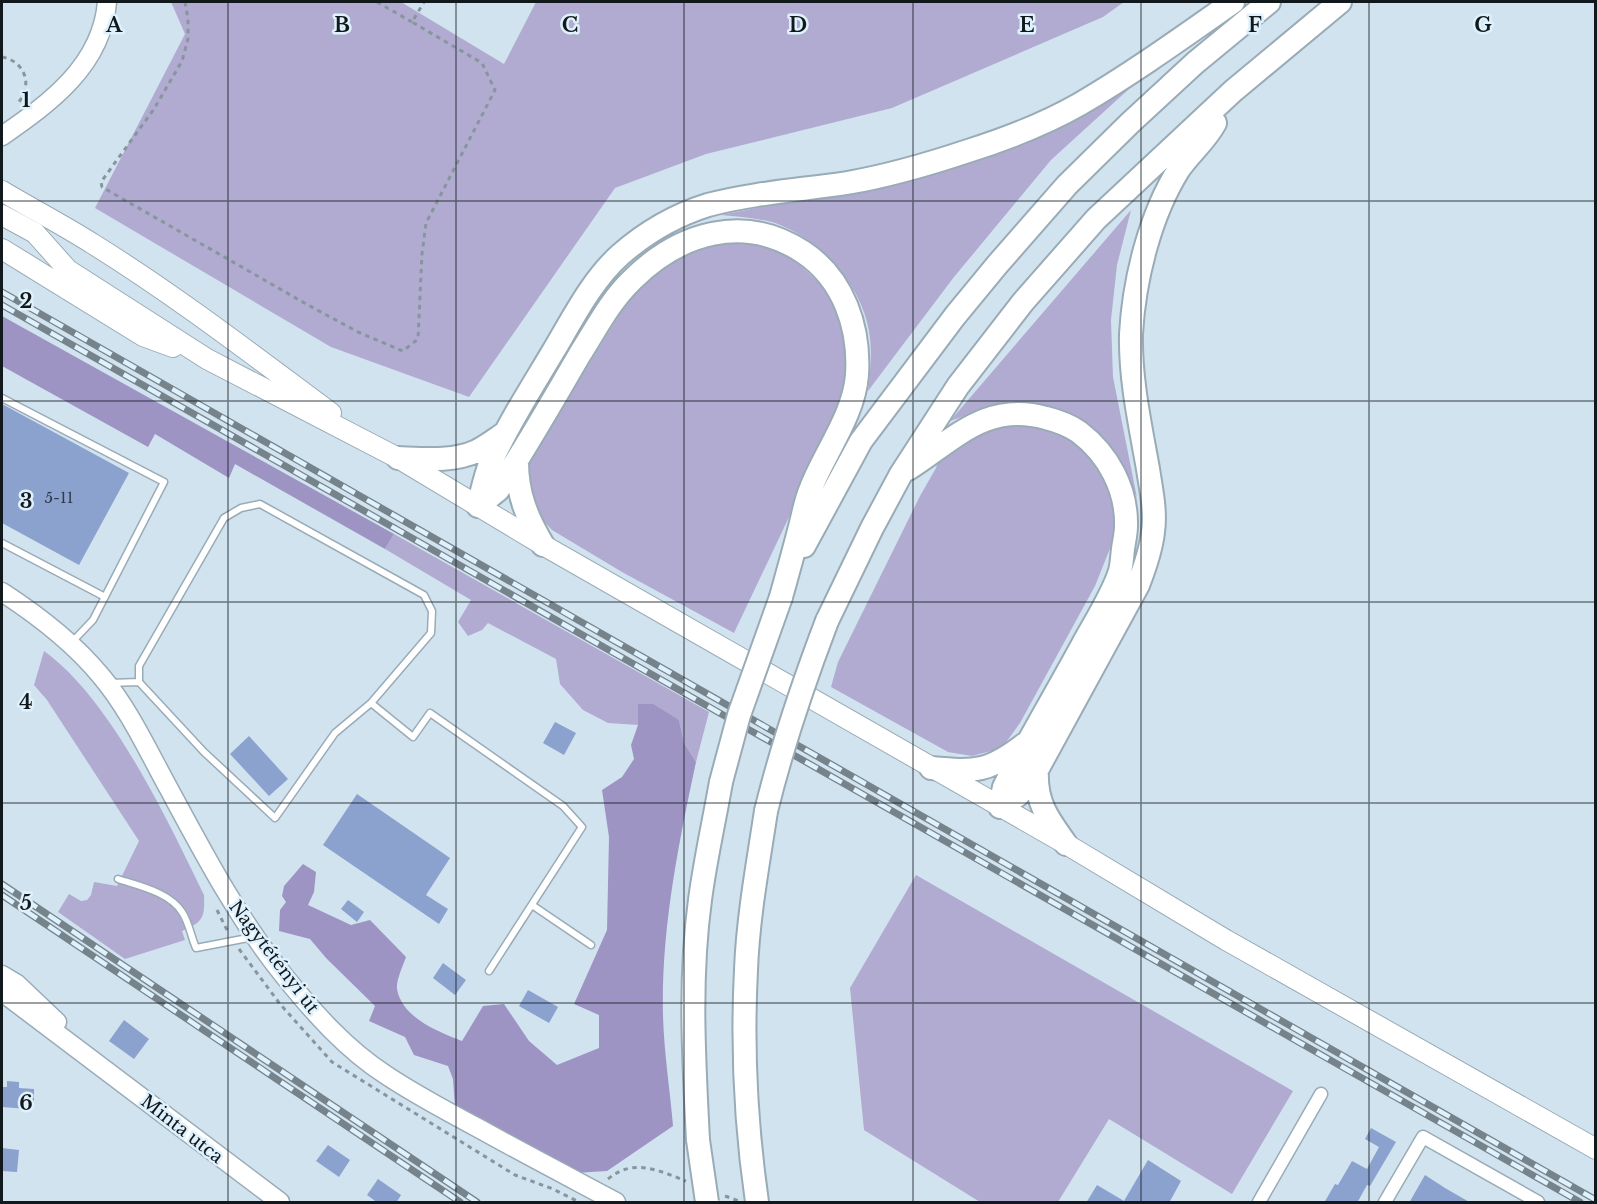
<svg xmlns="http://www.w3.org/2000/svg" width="1597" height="1204" font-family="'Libre Baskerville',serif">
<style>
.green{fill:#b2abd1}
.forest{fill:#9d94c4}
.building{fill:#8ba1ce}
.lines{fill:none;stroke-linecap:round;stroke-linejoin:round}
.lane-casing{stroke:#99abb6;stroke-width:9}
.street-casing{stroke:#99abb6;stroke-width:15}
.secondary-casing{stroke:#99abb6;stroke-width:21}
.primary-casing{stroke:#99abb6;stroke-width:22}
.highway-casing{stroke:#99abb6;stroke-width:26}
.path{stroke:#87959e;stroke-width:3;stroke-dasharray:4.5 4.5;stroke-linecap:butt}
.lane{stroke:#fff;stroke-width:6}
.street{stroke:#fff;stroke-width:12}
.secondary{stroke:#fff;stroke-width:18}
.primary{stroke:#fff;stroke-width:20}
.highway{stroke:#fff;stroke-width:22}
.rail-casing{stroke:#76838b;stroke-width:7}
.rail{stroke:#def1fd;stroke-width:4.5;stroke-dasharray:14;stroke-linecap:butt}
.highway-bridge-casing{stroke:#99abb6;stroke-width:26;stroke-linecap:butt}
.highway-bridge{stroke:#fff;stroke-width:22}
.grid{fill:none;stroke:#12191d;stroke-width:1.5;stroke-opacity:0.55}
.labels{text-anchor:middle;stroke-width:5;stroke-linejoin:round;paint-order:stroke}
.number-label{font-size:15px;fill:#303b49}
.street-label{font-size:18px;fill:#12191d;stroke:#def1fd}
.grid-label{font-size:20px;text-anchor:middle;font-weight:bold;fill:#12191d;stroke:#def1fd;stroke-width:5;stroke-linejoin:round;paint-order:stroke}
</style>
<rect width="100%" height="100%" fill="#d1e3ef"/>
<path class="green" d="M171 2H401L504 64 536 2H1124L1103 17 892 108 706 154 615 188 469 397 331 347 95 208 185 34Z
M1141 78 1051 160 954 277 868 391C871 368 873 344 867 322 856 280 820 241 780 225 763 218 740 217 721 215L777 204 869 190 939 172Z
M1131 210 1117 265 1111 320 1113 377 1137 498 1120 462 1052 409 1011 401 950 421Z
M718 242H761L793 259 825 288 846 326 848 383 837 416 734 633 622 572 552 530 532 509 525 482 529 460 628 301 654 272 685 253Z
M1003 426H1038L1067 438 1091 457 1106 482 1115 517 1111 546 1095 586 1020 723 1002 748 972 756 948 752 831 687 838 662 920 496 936 468 941 452 963 440Z
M394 534 709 712 696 762 684 743 679 720 638 704V725L608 723 583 710 560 684 556 659 488 623 482 630 468 636 458 622 471 600 385 549Z
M44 651C111 699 168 821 204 895 205 918 203 922 182 931L185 940 125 959 58 912 69 894 81 901 87 900 91 895 94 882 117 886 139 841 47 700 34 685Z
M916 875 1293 1091 1232 1194 1109 1119 1058 1202H980L864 1130 850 988Z"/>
<path class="forest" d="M2 316 394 534 385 549 235 464 229 478 155 434 148 447 2 366Z
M638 704H653L679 720 684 743 696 762C678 846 661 930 663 1016 664 1053 670 1090 673 1126L607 1171 575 1173 455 1107 453 1079 448 1066 414 1055 405 1037 369 1021 375 1006 326 958 310 939 279 931 280 910 286 902 282 896 284 886 303 864 316 872 314 892 308 905 351 925 370 920 406 957C403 966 396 980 397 989 402 1018 439 1032 462 1041L483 1006 504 1004 529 1041 557 1065 599 1048V1015L574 1004 607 930 609 837 602 790 622 777 634 759 631 745 638 725Z"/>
<path class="building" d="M2 404 129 473 79 565 2 523Z
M555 722 576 733 564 755 543 743Z
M249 736 288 779 269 796 230 754Z
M357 794 450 858 426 895 448 909 439 924 323 845Z
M348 900 364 912 357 922 341 909Z
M443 963 466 980 455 995 433 978Z
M528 990 558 1007 549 1023 519 1006Z
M124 1020 149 1039 134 1059 109 1041Z
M7 1081 19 1082V1088L34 1089V1101H29L28 1109 2 1107V1087H7Z
M1371 1128 1396 1142 1370 1186 1367 1185 1357 1203H1324L1335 1184 1338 1185 1352 1161 1367 1169 1379 1147 1365 1139Z
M328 1145 350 1160 339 1177 316 1161Z
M2 1148 19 1150 17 1172 2 1171Z
M1148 1160 1181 1181 1169 1203H1086L1097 1185 1124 1201Z
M1425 1175 1445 1188 1471 1203H1409Z
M378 1179 401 1195 396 1203H378L367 1195Z"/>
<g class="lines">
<g class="lane-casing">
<path id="lane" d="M2 398 164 482 93 620 72 642
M2 543 105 597
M110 683 139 682
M371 703 431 633 432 611 424 595 260 504 241 508 224 518 139 666V682L204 752 275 818 335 733 371 703 413 737 430 713 563 806 582 827 489 971
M118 879C139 886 169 892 182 912 189 922 191 937 196 948L253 937
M532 905 591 945"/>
</g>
<g class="street-casing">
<path id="street" d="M1259 1202 1321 1094
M1385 1202 1423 1137 1538 1202"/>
</g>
<g class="secondary-casing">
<path id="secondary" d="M2 136C50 103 102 65 107 2
M2 592C39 616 73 642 101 676 129 709 148 751 169 789 204 854 238 919 285 977 314 1013 347 1050 386 1075 416 1095 448 1112 480 1129 525 1154 571 1178 616 1202
M2 975 17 984 57 1022
M2 992 280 1202"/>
</g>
<g class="primary-casing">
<path id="primary" d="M2 191C32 209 63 225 93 244 175 295 253 355 331 413
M2 215 35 233 68 270 207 359 398 458 543 545 1066 844 1226 940 1596 1149
M2 249 143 336 173 347"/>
</g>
<g class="highway-casing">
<path id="highway" d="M398 458C424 459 453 462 477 451 487 446 496 439 505 433
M517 462C517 494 527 518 543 545
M908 469C954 440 986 401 1046 418 1058 421 1069 425 1079 432 1108 454 1127 489 1126 526 1126 534 1124 541 1123 549 1122 556 1122 564 1120 571 1114 592 1094 624 1083 644 1057 692 1029 739 1004 787L1000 807
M478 506C482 492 485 477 490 464 508 424 532 387 554 350 573 318 592 280 620 255 645 233 676 215 708 205 753 193 801 190 847 183 888 176 929 164 968 151 1006 139 1045 124 1080 104 1133 73 1183 37 1233 2
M478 506 498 490C527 446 553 400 580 354 596 329 610 301 632 280 679 233 744 213 803 252 844 279 860 328 857 375 854 415 825 452 811 488 806 499 804 511 801 523 795 547 788 572 781 597
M804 546 861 441 955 316 997 265 1067 185 1130 123 1195 63 1269 2
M827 621 872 528 901 474 958 386 1023 302 1096 219 1233 91 1340 2
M931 768C976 772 989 772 1025 744
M1037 770C1035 802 1048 819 1066 844
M1000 807 1018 795 1037 770 1138 585C1145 567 1151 550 1153 532 1156 511 1151 489 1148 469 1140 424 1130 379 1131 334 1134 280 1150 215 1179 169 1190 153 1206 140 1215 123
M698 1140C694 1061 689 980 700 900 705 861 714 822 721 782
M757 1202C746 1126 742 1047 746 970 748 917 758 864 766 811"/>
</g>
<path class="path" d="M185 2 188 19V39L182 61 154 109 101 182 102 187 308 305 358 332 403 351 418 339 422 254 426 223 495 90 482 63 412 22 424 2
M377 2 412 22
M2 57C25 61 34 86 17 104
M217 910 229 934
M239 949 280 1004 332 1062 515 1175 553 1189 579 1202
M608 1179C633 1158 658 1170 686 1181
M725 1196 739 1201"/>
<use href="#lane" class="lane"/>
<use href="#street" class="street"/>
<use href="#secondary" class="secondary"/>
<use href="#primary" class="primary"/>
<use href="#highway" class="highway"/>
<g class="rail-casing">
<path id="rail" d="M2 292 1596 1200
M2 305 1580 1202
M2 884 477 1202
M2 895 460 1202"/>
</g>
<use href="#rail" class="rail"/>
<g class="highway-bridge-casing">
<path id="highway-bridge" d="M721 782 739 715 781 597
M766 811C782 746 803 684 827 621
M698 1140 707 1202"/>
</g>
<use href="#highway-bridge" class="highway-bridge"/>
</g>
<path class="grid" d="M228 2V1202M456 2V1202M684 2V1202M913 2V1202M1141 2V1202M1369 2V1202M2 201H1596M2 401H1596M2 602H1596M2 803H1596M2 1003H1596"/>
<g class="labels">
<g class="number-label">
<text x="59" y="503">5-11</text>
</g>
<g class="street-label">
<text transform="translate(274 957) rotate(53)" y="6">Nagytétényi út</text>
<text transform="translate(182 1129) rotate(38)" y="6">Minta utca</text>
</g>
</g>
<g class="grid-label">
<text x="114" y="32">A</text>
<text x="342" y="32">B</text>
<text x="570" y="32">C</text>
<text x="798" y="32">D</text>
<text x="1027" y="32">E</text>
<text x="1255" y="32">F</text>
<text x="1483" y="32">G</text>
<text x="26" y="107">1</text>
<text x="26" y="308">2</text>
<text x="26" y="508">3</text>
<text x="26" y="709">4</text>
<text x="26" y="910">5</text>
<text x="26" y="1110">6</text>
</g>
<rect width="1597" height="1204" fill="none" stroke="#12191d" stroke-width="6"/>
</svg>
